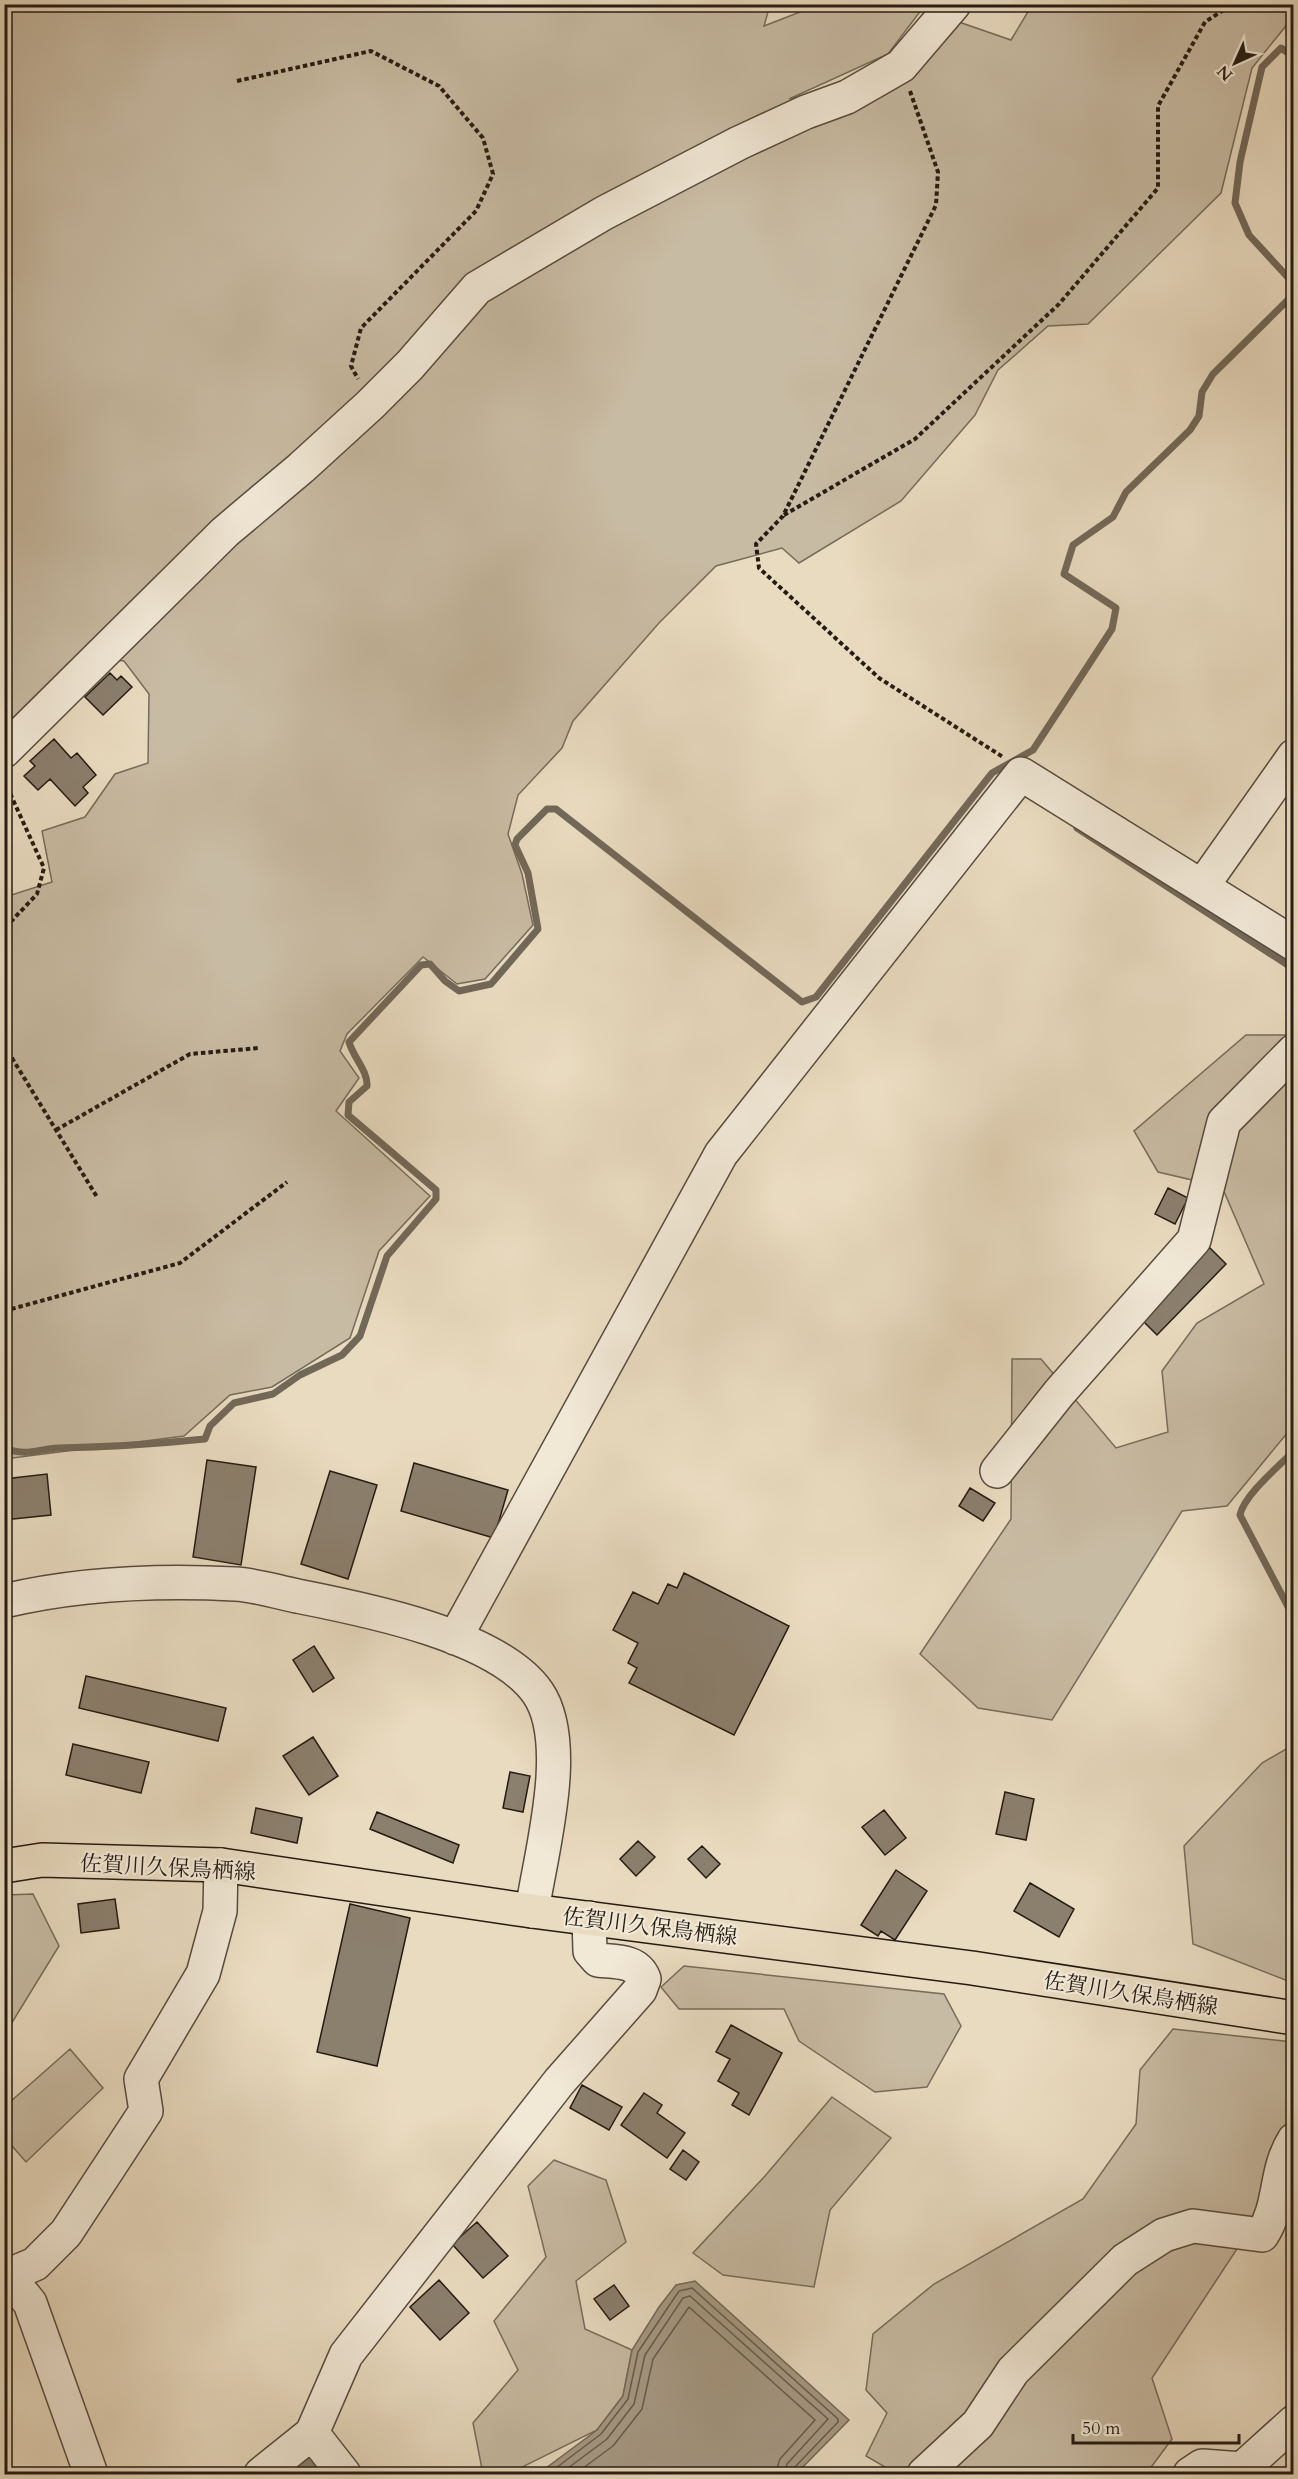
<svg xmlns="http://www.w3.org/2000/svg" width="1298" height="2479" font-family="Cardo,'Noto Serif JP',serif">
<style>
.green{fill:#c8bba3;stroke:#766c5c;stroke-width:1.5}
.water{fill:#a69a86;stroke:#726858;stroke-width:1.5}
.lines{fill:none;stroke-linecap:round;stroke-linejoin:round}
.shore{stroke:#665b4d;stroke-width:1.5}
.stream{stroke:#726858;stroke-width:7}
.building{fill:#8b7f6d;stroke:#251c14;stroke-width:1.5}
.minor-casing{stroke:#564c3f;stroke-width:36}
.major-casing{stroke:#251c14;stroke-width:36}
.path{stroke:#251c14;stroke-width:4;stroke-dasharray:4.5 3;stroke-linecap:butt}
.minor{stroke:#f1e8d6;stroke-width:33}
.major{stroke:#e9dbc0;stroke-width:33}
.labels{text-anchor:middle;stroke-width:4.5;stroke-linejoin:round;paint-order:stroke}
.street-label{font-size:22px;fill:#251c14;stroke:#f1e8d6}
</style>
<rect width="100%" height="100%" fill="#e9dbc0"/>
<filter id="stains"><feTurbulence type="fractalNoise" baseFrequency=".00333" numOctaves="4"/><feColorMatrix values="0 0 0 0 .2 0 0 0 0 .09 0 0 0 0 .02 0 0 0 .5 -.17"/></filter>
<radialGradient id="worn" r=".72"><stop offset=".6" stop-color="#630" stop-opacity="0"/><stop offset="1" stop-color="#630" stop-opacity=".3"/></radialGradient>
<path class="green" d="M4 5H770L764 26 818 5H925L888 54 789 99 911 69 953 20 1011 40 1032 5H1294L1285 27 1252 68 1221 193 1088 324 1048 326 998 370 975 415 901 501 799 563 782 548 716 566 659 623 573 721 562 748 518 795 508 834 522 874 533 925 485 979 457 984 423 957 347 1034 340 1051 359 1078 336 1111 430 1196 379 1251 350 1338 272 1387 230 1395 184 1436 5 1459V897L52 882 42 831 85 817 115 774 148 763 149 694 124 661 91 657 5 736Z
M1246 1035H1293V1426L1227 1506 1182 1511 1052 1720 978 1708 920 1654 1011 1519 1012 1359H1041L1116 1448 1168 1432 1162 1371 1197 1323 1264 1284 1222 1187 1158 1172 1134 1131Z
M1293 1745V1983L1193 1944 1184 1846 1262 1763Z
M33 1894 59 1946 5 2034V1895Z
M684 1966 944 1994 961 2026 927 2087 875 2092 799 2041 784 2009H679L661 1987Z
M1173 2029 1293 2042V2116L1288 2118 1258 2217 1152 2378 1172 2439 1146 2474H897L866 2456 887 2413 866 2390 873 2334 934 2284 1083 2199 1136 2124 1140 2070Z
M70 2049 103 2088 26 2162 5 2138V2086L10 2102Z
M832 2097 891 2138 830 2210 814 2287 723 2275 693 2253 765 2176Z
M554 2160 606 2180 626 2242 576 2281 585 2329 632 2350 623 2396 597 2430 508 2474H483L473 2423 518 2370 494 2321 546 2257 528 2186Z"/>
<path class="water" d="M695 2281 849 2420 796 2474H538L597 2430 623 2396 632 2350 659 2307 676 2285Z"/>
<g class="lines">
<path class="shore" d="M548 2474 601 2434 628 2399 638 2352 679 2291 692 2288 838 2419V2422L794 2468 792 2474
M560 2474 607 2439 634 2404 645 2355 683 2298 690 2296 828 2419 787 2464 784 2474
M575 2474 613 2446 642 2409 653 2359 689 2307 815 2420 780 2459 775 2474"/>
<path class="stream" d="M1294 57 1281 48 1262 67 1240 162 1235 203 1249 235 1294 284
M1077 828 1294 969
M4 1448C29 1457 36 1449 59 1448 108 1447 156 1444 205 1439L210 1426 234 1403 273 1394 300 1375 342 1355 360 1336 387 1256 436 1199V1190L348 1115 349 1102 367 1086C368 1071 353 1057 349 1042L421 965 430 964 445 981 459 991 491 984 538 929 528 873 515 845 517 839 547 809H556L802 1002 816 997 992 773 1033 750 1112 629 1116 608 1064 574 1073 545 1113 517 1126 492 1190 430 1199 416 1202 392 1213 374 1294 294
M1294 1451C1279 1466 1244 1495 1240 1515L1294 1618"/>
</g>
<path class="building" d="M110 673 117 680 121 676 132 687 103 715 85 697Z
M54 739 71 758 77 753 96 775 83 787 88 793 75 806 50 779 38 790 24 776 35 766 30 761Z
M1168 1188 1188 1198 1175 1224 1155 1214Z
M1209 1247 1226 1264 1157 1335 1140 1318Z
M207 1460 256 1467 241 1565 193 1557Z
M414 1463 508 1490 494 1538 401 1511Z
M330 1471 377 1485 348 1579 301 1564Z
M47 1474 51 1515 4 1520V1479Z
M970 1488 995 1503 983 1521 959 1506Z
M684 1573 789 1626 734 1735 629 1683 637 1668 628 1663 638 1643 613 1630 633 1592 658 1604 668 1584 677 1588Z
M314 1646 334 1678 313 1692 293 1660Z
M86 1676 226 1708 218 1741 79 1708Z
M313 1737 338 1776 309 1795 283 1756Z
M73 1744 149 1762 141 1793 66 1775Z
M510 1772 530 1776 523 1812 503 1808Z
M1005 1792 1034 1799 1026 1840 996 1834Z
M256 1808 302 1818 297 1843 251 1833Z
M884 1810 906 1838 885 1855 862 1827Z
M377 1812 459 1845 453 1863 370 1829Z
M638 1841 655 1857 636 1876 620 1859Z
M702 1846 720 1864 706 1878 688 1859Z
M896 1870 927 1891 895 1940 881 1931 878 1936 861 1925Z
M1030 1883 1074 1909 1059 1937 1014 1911Z
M115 1899 119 1928 81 1933 78 1904Z
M350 1904 410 1918 377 2066 317 2052Z
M731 2025 782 2053 749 2115 732 2105 739 2093 718 2081 730 2059 716 2052Z
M582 2085 622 2107 609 2130 570 2108Z
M644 2093 662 2105 657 2113 685 2133 667 2158 621 2125Z
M683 2150 699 2162 686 2180 670 2169Z
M477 2222 508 2256 483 2278 452 2244Z
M439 2280 469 2313 440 2340 410 2307Z
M614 2285 629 2306 610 2320 594 2299Z
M316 2450 327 2474H295L292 2471Z"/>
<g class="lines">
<g class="minor-casing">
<path id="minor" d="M4 751 225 532 301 468 370 405 410 365 477 288 604 213 739 143 806 112 847 97 901 66 954 4
M1203 885 1294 756
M997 1471 1059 1393 1194 1240 1224 1122 1294 1051
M4 1601C80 1583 157 1580 235 1584 256 1585 277 1592 297 1596 363 1609 498 1635 538 1693 572 1743 541 1852 532 1911
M455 1638 721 1154 1021 774 1294 944
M4 2271 30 2303 91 2474
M4 2277 35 2264 66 2233 146 2111 141 2079 203 1974 220 1911 221 1865
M312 2433 344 2474
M261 2474 312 2433 346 2355 559 2082 640 1990 644 1979C637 1960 616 1962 598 1960L590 1951 589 1918
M924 2474 978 2424 1013 2371 1125 2260 1164 2235 1193 2226 1262 2235C1282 2204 1274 2172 1294 2140
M1190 2474 1202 2466 1242 2469 1294 2422"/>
</g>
<g class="major-casing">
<path id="major" d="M4 1866 42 1860 221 1865 532 1911 972 1968 1294 2018"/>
</g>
<path class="path" d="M237 81 371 51 439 86 483 138 493 174 476 211 361 328 351 366 358 379
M910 91 938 172 936 205 783 516 756 544 759 568 879 678 1003 757
M784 515 915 439 1059 304 1158 188V106L1205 22 1233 4
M4 780 44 868 37 894 4 929
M4 1045 97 1197
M56 1130 190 1054 259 1048
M4 1311 180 1263 287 1182"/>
<use href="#minor" class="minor"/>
<use href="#major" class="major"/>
</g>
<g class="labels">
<g class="street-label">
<text transform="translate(168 1867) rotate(3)" y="8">佐賀川久保鳥栖線</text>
<text transform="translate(650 1926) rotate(7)" y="8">佐賀川久保鳥栖線</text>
<text transform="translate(1131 1993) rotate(9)" y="8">佐賀川久保鳥栖線</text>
</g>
</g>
<rect width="1298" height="2479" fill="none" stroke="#e9dbc0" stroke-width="24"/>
<rect x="6" y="6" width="1286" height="2467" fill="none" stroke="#251c14" stroke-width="3"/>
<rect x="12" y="12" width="1274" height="2455" fill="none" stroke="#251c14" stroke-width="1.5"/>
<g transform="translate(1235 63) rotate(225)" stroke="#f1e8d6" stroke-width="4.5" paint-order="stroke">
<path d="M0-4.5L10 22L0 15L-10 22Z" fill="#251c14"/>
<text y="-9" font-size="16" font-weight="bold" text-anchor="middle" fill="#251c14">N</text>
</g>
<path d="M1073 2434v9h166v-9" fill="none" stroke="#251c14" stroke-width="3"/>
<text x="1082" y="2434" font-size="18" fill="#251c14" stroke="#f1e8d6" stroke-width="4.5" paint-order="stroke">50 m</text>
<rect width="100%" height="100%" filter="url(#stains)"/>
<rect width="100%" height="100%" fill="url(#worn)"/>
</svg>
